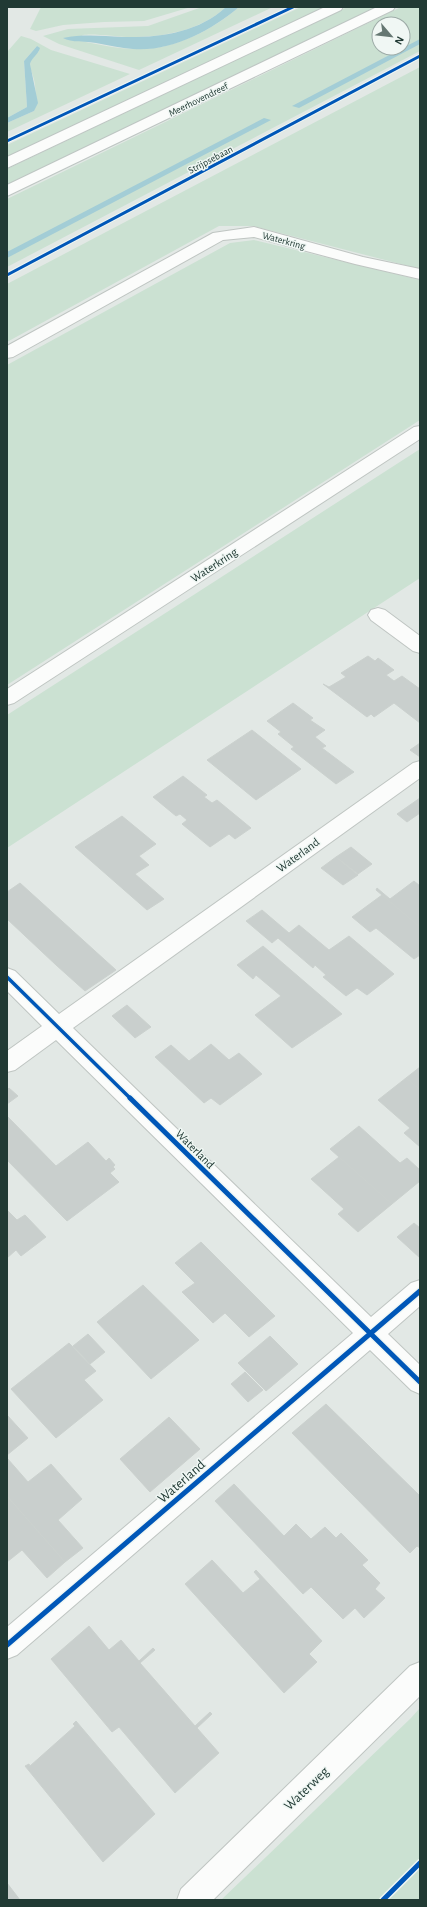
<svg xmlns="http://www.w3.org/2000/svg" width="427" height="1907" font-family="'Alegreya Sans',sans-serif">
<style>
.green{fill:#cbe1d2;fill-rule:evenodd}
.water{fill:#a3cdd6}
.lines{fill:none;stroke-linecap:round;stroke-linejoin:round}
.stream{fill:#a3cdd6;fill-rule:evenodd}
.building{fill:#c9cfcd;stroke:#cbd1ce}
.street-casing{stroke:#bfc5c2;stroke-width:2}
.secondary-casing{stroke:#bec6c3;stroke-width:2}
.street{fill:#fbfcfb;fill-rule:evenodd}
.secondary{fill:#fbfcfb;fill-rule:evenodd}
.cycleway-far2-casing{stroke:#f0f7f4;stroke-width:5}
.cycleway-far1-casing{stroke:#f0f7f4;stroke-width:6}
.cycleway-casing{stroke:#f0f7f4;stroke-width:8}
.cycleway-far2{stroke:#0057b8;stroke-width:3}
.cycleway-far1{stroke:#0057b8;stroke-width:3.5}
.cycleway{stroke:#0057b8;stroke-width:5}
.labels{text-anchor:middle;stroke-width:3;stroke-linejoin:round;paint-order:stroke}
.far-street-label{font-size:10px;fill:#213a34;stroke:#f0f7f4}
.street-label{font-size:12px;fill:#213a34;stroke:#f0f7f4}
.near-street-label{font-size:14px;fill:#213a34;stroke:#f0f7f4}
</style>
<rect width="100%" height="100%" fill="#e2e8e5"/>
<path class="green" d="M41 7H191L144 21 104 22 63 25 36 31 30 29Z
M202 7H226C200 31 164 37 130 37 120 37 92 33 83 35 81 36 78 39 76 40 97 44 121 50 143 49 177 48 214 29 239 7H273L139 70 59 44 43 36 68 29 148 26Z
M301 7H325L7 158V145Z
M347 7H378L7 185V169Z
M401 7H420V51L7 267V199ZM379 24H403V48H379Z
M21 36 31 39 51 50 130 74 7 132V123L34 111C36 103 36 94 35 85 33 68 23 66 39 51L37 46 24 61 27 107 7 118V52Z
M420 67V269L253 226H219L7 342V284Z
M254 240 420 280V420L7 685V365L230 243Z
M420 449V578L7 848V715Z
M420 1708V1900H221L410 1719Z"/>
<path class="water" d="M226 7H239C211 31 171 52 133 49 121 48 108 45 96 43 87 41 71 43 63 38 83 34 102 36 122 37 158 38 198 33 226 7Z
M37 46 40 48C38 55 32 57 30 64L38 103 34 111 7 123V118L27 107 24 61Z"/>
<g class="lines">
<path class="stream" d="M420 39V44L299 108 292 106Z
M264 118 271 120 7 258V252Z"/>
</g>
<path class="building" d="M368 656 375 661 378 658 394 670 386 675 394 681 402 676 420 689V723L394 703 374 717 371 714 367 717 323 684 329 687 346 677 341 673Z
M293 703 313 718 310 720 325 730 315 737 326 746 322 748 354 772 336 784 291 749 294 747 278 734 281 732 267 721Z
M252 730 301 769 256 800 207 760Z
M420 743V757L410 750Z
M183 776 207 795 204 797 212 803 217 800 251 828 235 839 229 834 210 847 182 824 187 820 180 814 176 816 153 797Z
M420 798V813L407 822 397 814Z
M122 816 156 844 139 856 149 865 135 874 164 899 147 910 75 847Z
M351 847 372 864 358 874 336 857Z
M336 857 358 875 343 885 321 868Z
M414 881 420 886V927L376 890 377 888 390 899Z
M20 883 116 970 85 991 56 965 7 919V892Z
M382 895 420 927V955L414 959 376 928 370 932 352 917Z
M262 910 289 933 299 925 329 950 349 936 394 974 367 995 357 988 346 996 323 977 326 975 315 965 313 968 278 938 272 943 246 921Z
M263 946 342 1014 292 1048 255 1015 281 996 256 975 253 979 237 965Z
M127 1005 151 1027 135 1038 112 1016Z
M211 1044 229 1060 239 1053 262 1074 220 1105 211 1098 204 1103 155 1057 171 1045 189 1061Z
M420 1067V1090L406 1078Z
M406 1078 420 1090V1147L404 1133 410 1128 378 1100Z
M9 1088 18 1096 7 1104V1090Z
M7 1116 56 1166 88 1142 106 1161 109 1158 115 1165 113 1167 115 1169 110 1173 119 1182 67 1221 7 1160Z
M359 1126 400 1163 407 1158 420 1170V1181L392 1204 330 1149Z
M339 1157 392 1204 358 1232 338 1214 344 1209 311 1179Z
M7 1210 17 1220 25 1215 46 1237 21 1256 16 1250 7 1258Z
M414 1223 420 1228V1258L397 1237Z
M201 1242 275 1316 249 1337 225 1313 213 1323 182 1292 195 1283 175 1263Z
M143 1285 199 1340 151 1379 97 1322Z
M88 1334 105 1352 90 1364 73 1346Z
M270 1336 298 1364 266 1391 238 1363Z
M69 1343 96 1371 84 1380 103 1400 56 1438 11 1389Z
M245 1372 263 1390 248 1402 231 1384Z
M326 1404 420 1496V1548L417 1546 410 1553 292 1433Z
M7 1415 28 1438 7 1455Z
M169 1417 200 1449 150 1492 120 1459Z
M7 1458 28 1482 51 1464 82 1499 58 1520 83 1548 65 1562 7 1496Z
M234 1484 284 1536 296 1524 311 1539 325 1527 336 1538 341 1533 368 1560 362 1565 380 1583 375 1589 385 1598 364 1618 355 1608 343 1619 311 1587 303 1594 215 1501Z
M7 1496 65 1562 47 1578 22 1550 7 1562Z
M212 1560 243 1593 260 1579 254 1572 256 1570 322 1641 309 1654 317 1662 284 1693 185 1584Z
M89 1626 109 1650 121 1640 139 1661 153 1648 155 1650 140 1663 195 1726 210 1712 212 1714 197 1728 219 1753 175 1793 119 1727 112 1732 51 1659Z
M76 1721 155 1814 103 1862 25 1766 29 1764 30 1766 75 1726 73 1724Z
M7 1883 20 1900H7Z"/>
<g class="lines">
<g class="street-casing">
<path id="street" d="M254 227 363 257 420 269V279L355 264 254 237 223 240 13 357 7 358V346L213 233Z
M420 426V439L14 703 7 705V689L414 427Z
M378 608 385 610 420 636V653L413 651 371 620 368 615 371 610Z
M420 761V778L73 1028 371 1317 411 1283 420 1280V1306L388 1334 420 1365V1394L411 1390 370 1350 17 1655 7 1659V1627L353 1333 56 1040 15 1070 7 1072V1051L42 1026 7 991V968L15 971 59 1014 413 763Z
M420 1662V1696L213 1900H177L181 1889 410 1666Z"/>
</g>
<g class="secondary-casing">
<path id="secondary" d="M325 7H343L341 10 7 168V157Z
M377 7H395L393 10 7 196V185Z"/>
</g>
<use href="#street" class="street"/>
<use href="#secondary" class="secondary"/>
<g class="cycleway-far2-casing">
<path id="cycleway-far2" d="M7 141 293 7
M7 275 420 56"/>
</g>
<g class="cycleway-far1-casing">
<path id="cycleway-far1" d="M7 977 131 1099"/>
</g>
<g class="cycleway-casing">
<path id="cycleway" d="M130 1098 420 1382
M7 1645 420 1291
M383 1900 420 1863"/>
</g>
<use href="#cycleway-far2" class="cycleway-far2"/>
<use href="#cycleway-far1" class="cycleway-far1"/>
<use href="#cycleway" class="cycleway"/>
</g>
<g class="labels">
<g class="far-street-label">
<text transform="translate(198 99) rotate(-26)" y="4">Meerhovendreef</text>
<text transform="translate(210 159) rotate(-28)" y="4">Strijpsebaan</text>
<text transform="translate(284 240) rotate(15)" y="4">Waterkring</text>
</g>
<g class="street-label">
<text transform="translate(214 565) rotate(-33)" y="4">Waterkring</text>
<text transform="translate(298 855) rotate(-36)" y="4">Waterland</text>
<text transform="translate(195 1149) rotate(45)" y="4">Waterland</text>
</g>
<g class="near-street-label">
<text transform="translate(181 1481) rotate(-41)" y="5">Waterland</text>
<text transform="translate(306 1788) rotate(-44)" y="5">Waterweg</text>
</g>
</g>
<rect width="427" height="1907" fill="none" stroke="#213a34" stroke-width="16"/>
<g transform="translate(391 36) rotate(118)"><circle r="19" fill="#f0f7f4" stroke="#9daba7"/>
<path d="M0-3L7 15L0 10L-7 15Z" fill="#657772"/>
<text y="-6" font-size="11" font-weight="bold" text-anchor="middle" fill="#213a34">N</text>
</g>
</svg>
